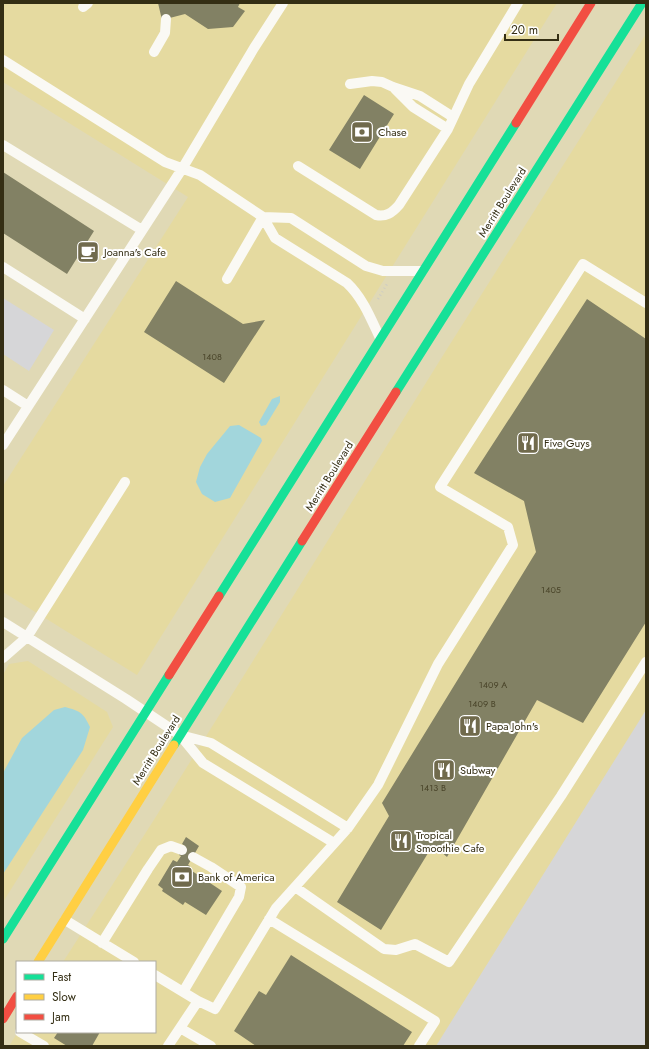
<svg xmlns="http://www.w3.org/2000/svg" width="649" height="1049" font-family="Jost,sans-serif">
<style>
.built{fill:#e5daa0}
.green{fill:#d6d6d8}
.water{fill:#a2d6dc}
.building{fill:#828164}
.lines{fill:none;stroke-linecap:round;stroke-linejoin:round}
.path{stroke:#cfcdc2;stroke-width:2.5;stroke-dasharray:1 3;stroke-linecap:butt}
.lane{stroke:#faf9f4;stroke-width:10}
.fast{stroke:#16e098;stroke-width:9}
.slow{stroke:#ffcf43;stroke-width:9}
.jam{stroke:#f24e42;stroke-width:9}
.labels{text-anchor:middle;stroke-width:4;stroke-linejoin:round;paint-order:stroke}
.number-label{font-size:9px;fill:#484328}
.poi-label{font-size:11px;fill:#342e14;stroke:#fff;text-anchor:start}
.street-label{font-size:11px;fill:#342e14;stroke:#fff}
</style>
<rect width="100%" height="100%" fill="#e0d9b5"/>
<path class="built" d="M3 3H557L137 675 3 592V486L188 197 3 82Z
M646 34V715L443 1046H9L18 1032H155V962H63L157 815 447 349Z
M28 661 107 712 113 727 3 902V675L9 664Z"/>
<path class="green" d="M3 298 54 330 29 371 3 354Z
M646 710V1046H436Z"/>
<path class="water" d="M280 396V402L266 425 261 426 259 422 272 399Z
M239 425 261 438 262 441 230 498 215 502 202 494 196 482 200 467 207 454 230 426Z
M65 707C80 711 83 712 90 727L83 750 3 874V773L22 738 54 710Z"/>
<path class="building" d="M158 3H240L238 7 245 11 233 27 208 29 185 14 162 20Z
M364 95 394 114 360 169 329 150Z
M3 172 94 231 67 274 3 233Z
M176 281 243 324 265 320 224 383 144 332Z
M587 299 646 339V622L583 723 537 700 447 857 433 845 381 930 337 902 389 816 382 803 536 552 524 501 474 473Z
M186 837 199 846 188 865 190 866 189 869 222 891 206 915 185 902 183 905 162 891 163 889 158 885 173 860 177 862 181 856 179 855 185 846 182 844Z
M291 955 412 1032 403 1046H256L234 1031 259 991 266 995Z
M58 1032H100L92 1046H67L54 1038Z"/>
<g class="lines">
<path class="path" d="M378 299 387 284"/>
<path class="lane" d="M83 7 88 3
M154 52 165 33 166 19
M3 60 165 162 200 175 263 217 275 238 347 283C363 298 371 319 380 338
M350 84 372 81 382 82 393 87 420 96 453 117
M395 89 413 107 448 129
M3 145 142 230
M298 166 376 215C386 217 392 213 399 205L448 129 469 84 518 3
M263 217 291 218 366 266 383 271H422
M3 267 85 319
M227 279 263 217
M3 390 28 406
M3 445 182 169 254 48 283 3
M3 622 126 699 180 735 203 763 334 843
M3 658 27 637 125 482
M180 735 211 743 348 828
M295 887 384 949 396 950 415 944 449 962 561 796 646 662
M269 919 435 1021 419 1046
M65 920 134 962
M102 943 148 869 161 850 171 846 182 850
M155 975 198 1001 168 1046
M183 992 239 897 241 887 211 867 193 857
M198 1001 215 1009 276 908 348 828 378 785 438 664 513 545 508 527 440 487 583 264 646 303
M180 1028 211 1046
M20 1032 44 1046"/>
<path class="fast" d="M396 392 642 3
M219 596 516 123
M174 745 302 541
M3 939 169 675"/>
<path class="slow" d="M38 962 174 745"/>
<path class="jam" d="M516 123 591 3
M302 541 396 392
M169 675 219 596
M3 1019 17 996"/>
</g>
<defs>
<g id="bank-square" transform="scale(1.15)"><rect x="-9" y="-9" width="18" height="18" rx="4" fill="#706a4c" stroke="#fff"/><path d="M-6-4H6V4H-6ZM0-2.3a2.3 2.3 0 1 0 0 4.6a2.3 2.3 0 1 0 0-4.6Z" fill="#fff"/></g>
<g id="cafe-square" transform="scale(1.15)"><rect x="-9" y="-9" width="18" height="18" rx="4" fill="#706a4c" stroke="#fff"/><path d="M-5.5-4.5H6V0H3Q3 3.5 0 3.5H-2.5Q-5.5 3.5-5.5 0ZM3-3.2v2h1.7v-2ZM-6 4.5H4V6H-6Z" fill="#fff"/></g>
<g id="restaurant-square" transform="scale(1.15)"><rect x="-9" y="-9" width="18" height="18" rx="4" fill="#706a4c" stroke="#fff"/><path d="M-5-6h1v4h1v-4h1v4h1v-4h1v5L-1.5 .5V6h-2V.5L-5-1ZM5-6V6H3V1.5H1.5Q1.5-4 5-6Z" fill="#fff"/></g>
</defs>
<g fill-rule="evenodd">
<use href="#bank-square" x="362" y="132"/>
<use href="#cafe-square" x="88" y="252"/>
<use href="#restaurant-square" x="528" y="443"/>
<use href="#restaurant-square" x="470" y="726"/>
<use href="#restaurant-square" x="444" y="770"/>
<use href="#restaurant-square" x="401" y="841"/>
<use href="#bank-square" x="182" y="877"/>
</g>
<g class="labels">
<g class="number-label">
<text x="212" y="360">1408</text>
<text x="551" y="593">1405</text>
<text x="493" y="688">1409 A</text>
<text x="482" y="707">1409 B</text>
<text x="433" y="791">1413 B</text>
</g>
<g class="poi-label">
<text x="378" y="136">Chase</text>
<text x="104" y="256">Joanna's Cafe</text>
<text x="544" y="447">Five Guys</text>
<text x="486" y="730">Papa John's</text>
<text x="460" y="774">Subway</text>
<text x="416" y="839">Tropical<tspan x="416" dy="13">Smoothie Cafe</tspan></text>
<text x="198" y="881">Bank of America</text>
</g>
<g class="street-label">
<text transform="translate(502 202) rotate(-58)" y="4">Merritt Boulevard</text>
<text transform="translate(329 476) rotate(-58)" y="4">Merritt Boulevard</text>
<text transform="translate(156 750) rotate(-58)" y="4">Merritt Boulevard</text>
</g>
</g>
<rect width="649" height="1049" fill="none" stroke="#342e14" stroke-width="8"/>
<rect x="16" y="961" width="140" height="72" fill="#ffffff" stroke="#aeaba1"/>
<rect x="24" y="974" width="20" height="6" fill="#16e098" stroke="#aeaba1"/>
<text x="52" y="981" font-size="12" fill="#342e14">Fast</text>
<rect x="24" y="994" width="20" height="6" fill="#ffcf43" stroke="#aeaba1"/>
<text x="52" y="1001" font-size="12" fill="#342e14">Slow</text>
<rect x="24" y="1014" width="20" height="6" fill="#f24e42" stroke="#aeaba1"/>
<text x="52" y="1021" font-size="12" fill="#342e14">Jam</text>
<path d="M505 34v6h53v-6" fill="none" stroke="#342e14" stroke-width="2"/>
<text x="511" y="34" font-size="12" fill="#342e14" stroke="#ffffff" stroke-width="3" paint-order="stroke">20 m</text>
</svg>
